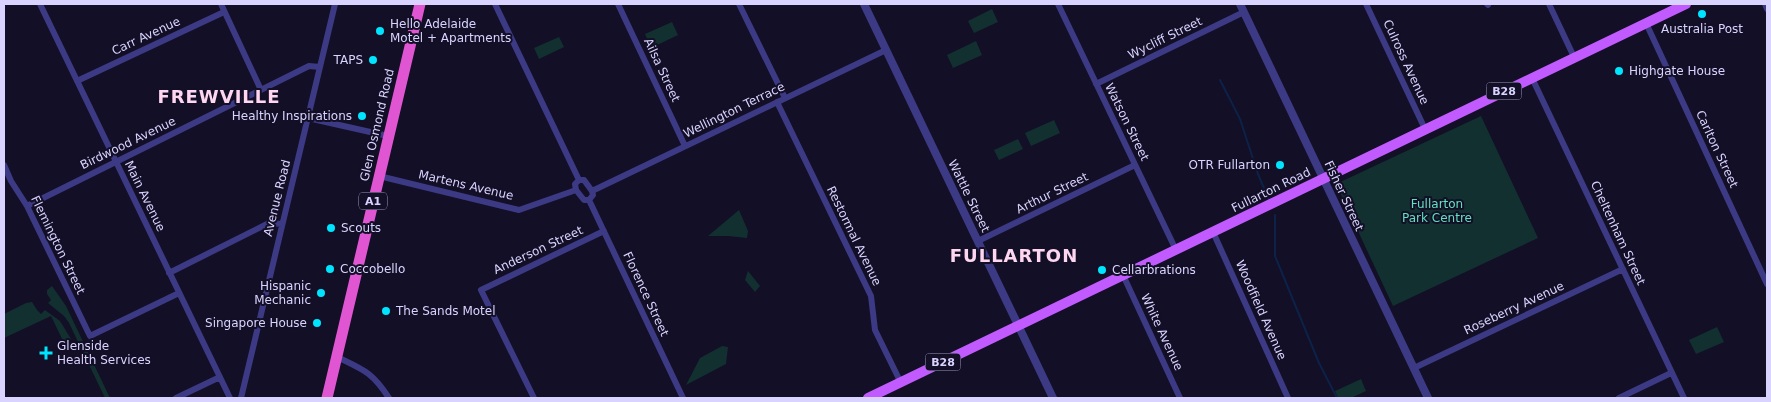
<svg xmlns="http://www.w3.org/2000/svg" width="1771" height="402" font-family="'DejaVu Sans',sans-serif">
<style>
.green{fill:#12302f}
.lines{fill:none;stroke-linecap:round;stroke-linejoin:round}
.stream{stroke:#0c2248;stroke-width:2}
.minor{stroke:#3d3a85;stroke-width:6}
.tertiary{stroke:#3d3a85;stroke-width:8}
.primary{stroke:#c25bff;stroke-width:10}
.trunk{stroke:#e055d1;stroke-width:11}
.poi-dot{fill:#00e5ff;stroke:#130f26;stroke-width:2}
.labels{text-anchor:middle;stroke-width:4;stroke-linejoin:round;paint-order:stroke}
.shield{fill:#130f26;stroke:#9e99be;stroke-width:1}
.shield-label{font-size:11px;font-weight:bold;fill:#d9d4ff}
.poi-label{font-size:12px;fill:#d9d4ff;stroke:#130f26;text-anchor:start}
.street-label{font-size:12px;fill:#d9d4ff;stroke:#130f26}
.park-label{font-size:12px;fill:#5fe0c0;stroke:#130f26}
.district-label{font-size:18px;font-weight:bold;letter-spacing:1px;fill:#ffd6f0;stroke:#130f26}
</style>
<rect width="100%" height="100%" fill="#130f26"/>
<path class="green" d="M992 9 998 22 974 33 968 21Z
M672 22 678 35 651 48 645 34Z
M559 37 564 47 539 59 534 48Z
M976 41 982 55 953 68 947 55Z
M1481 116 1538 238 1393 306 1336 184Z
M1054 120 1060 133 1031 146 1025 133Z
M1018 139 1023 149 999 160 994 150Z
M739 210 748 231 747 238 728 236H708Z
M748 271 760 286 755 292 745 280Z
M52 286 66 306 110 398H105L69 323 64 316 48 303 51 300 47 294V290Z
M32 302 37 310 41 314 45 310 60 321 71 339 64 343 51 316 4 338V314L26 303Z
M1717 327 1724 342 1696 354 1689 340Z
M722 346 728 347 726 364 686 385 700 358Z
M1361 379 1366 391 1351 398H1338L1335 391Z"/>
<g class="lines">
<path class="stream" d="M1220 80 1240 119 1258 174 1269 200
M1275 215V256L1319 363 1337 398"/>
<path class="minor" d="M40 4 230 398
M221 4 261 90
M495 4 579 180
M618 4 685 146
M739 4 785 98
M1058 4 1176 250
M1366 4 1425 129
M1487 4 1488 5
M1549 4 1574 57
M1765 4 1767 9
M1646 23 1767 284
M1532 78 1684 398
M77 81 224 12
M1096 84 1244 12
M777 102 871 296 875 330 901 383
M308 118 388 136
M4 165 11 181 27 206 90 336 179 293
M379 176 519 210 576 190
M579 180H584L592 191 593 195 589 200H584L576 190 575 184Z
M592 191 886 50
M589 200 683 398
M27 206 309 66 320 67
M1213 232 1288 398
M978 241 1135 165
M169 273 269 223 282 224
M1123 275 1180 398
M337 357C364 370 372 372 389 398
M1414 368 1623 269
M176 398 220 377
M241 398 335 4
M534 398 481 290 604 231
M1619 398 1671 373"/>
<path class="tertiary" d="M864 4 1053 398
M1240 4 1428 398"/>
<path class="primary" d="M868 398 1686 4"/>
<path class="trunk" d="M327 398 420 4"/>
</g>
<g class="poi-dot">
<circle cx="1702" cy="14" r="5"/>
<circle cx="380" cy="31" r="5"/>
<circle cx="373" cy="60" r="5"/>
<circle cx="1619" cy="71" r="5"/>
<circle cx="362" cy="116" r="5"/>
<circle cx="1280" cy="165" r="5"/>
<circle cx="331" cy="228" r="5"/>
<circle cx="330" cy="269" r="5"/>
<circle cx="1102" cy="270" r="5"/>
<circle cx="321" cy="293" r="5"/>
<circle cx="386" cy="311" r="5"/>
<circle cx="317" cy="323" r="5"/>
<path d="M43.5 345.5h5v5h5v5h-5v5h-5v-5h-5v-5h5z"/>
</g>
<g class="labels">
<g class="shield">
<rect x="1486.5" y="82.5" width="35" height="17" rx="4"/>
<rect x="359" y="192.5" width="28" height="17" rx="4"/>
<rect x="925.5" y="353.5" width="35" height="17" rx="4"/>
</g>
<g class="shield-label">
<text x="1504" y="95">B28</text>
<text x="373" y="205">A1</text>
<text x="943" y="366">B28</text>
</g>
<g class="poi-label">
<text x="390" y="28">Hello Adelaide<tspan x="390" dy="14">Motel + Apartments</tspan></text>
<text x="1702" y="33" text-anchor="middle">Australia Post</text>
<text x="363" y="64" text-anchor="end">TAPS</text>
<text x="1629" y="75">Highgate House</text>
<text x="352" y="120" text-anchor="end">Healthy Inspirations</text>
<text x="1270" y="169" text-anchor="end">OTR Fullarton</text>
<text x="341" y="232">Scouts</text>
<text x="340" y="273">Coccobello</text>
<text x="1112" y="274">Cellarbrations</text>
<text x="311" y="290" text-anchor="end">Hispanic<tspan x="311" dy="14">Mechanic</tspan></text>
<text x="396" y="315">The Sands Motel</text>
<text x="307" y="327" text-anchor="end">Singapore House</text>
<text x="57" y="350">Glenside<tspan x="57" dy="14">Health Services</tspan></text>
</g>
<g class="street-label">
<text transform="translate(146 36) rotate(-25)" y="4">Carr Avenue</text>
<text transform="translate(1165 38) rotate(-26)" y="4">Wycliff Street</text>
<text transform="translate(1406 62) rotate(65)" y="4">Culross Avenue</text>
<text transform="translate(662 70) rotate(65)" y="4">Ailsa Street</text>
<text transform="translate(734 110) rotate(-26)" y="4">Wellington Terrace</text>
<text transform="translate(1127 122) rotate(64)" y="4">Watson Street</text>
<text transform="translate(377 125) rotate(-77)" y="4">Glen Osmond Road</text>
<text transform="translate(128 143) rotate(-26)" y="4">Birdwood Avenue</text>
<text transform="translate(1717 149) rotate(65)" y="4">Carlton Street</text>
<text transform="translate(466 185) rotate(13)" y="4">Martens Avenue</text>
<text transform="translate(1271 190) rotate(-26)" y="4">Fullarton Road</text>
<text transform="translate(1052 193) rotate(-26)" y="4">Arthur Street</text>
<text transform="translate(145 196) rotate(64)" y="4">Main Avenue</text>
<text transform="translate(969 196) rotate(64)" y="4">Wattle Street</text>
<text transform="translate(1344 196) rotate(65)" y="4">Fisher Street</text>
<text transform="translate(277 198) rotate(-76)" y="4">Avenue Road</text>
<text transform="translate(1618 233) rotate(65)" y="4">Cheltenham Street</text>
<text transform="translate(854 236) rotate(64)" y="4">Restormal Avenue</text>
<text transform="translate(58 245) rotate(64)" y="4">Flemington Street</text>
<text transform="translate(538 250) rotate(-25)" y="4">Anderson Street</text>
<text transform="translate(646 294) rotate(65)" y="4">Florence Street</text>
<text transform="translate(1514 308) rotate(-25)" y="4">Roseberry Avenue</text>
<text transform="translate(1261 310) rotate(66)" y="4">Woodfield Avenue</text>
<text transform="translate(1162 332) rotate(65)" y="4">White Avenue</text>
</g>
<g class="park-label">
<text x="1437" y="208">Fullarton<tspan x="1437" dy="14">Park Centre</tspan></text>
</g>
<g class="district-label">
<text x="219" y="103">FREWVILLE</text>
<text x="1014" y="262">FULLARTON</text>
</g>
</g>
<rect width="1771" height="402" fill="none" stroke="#d9d4ff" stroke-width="10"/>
</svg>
